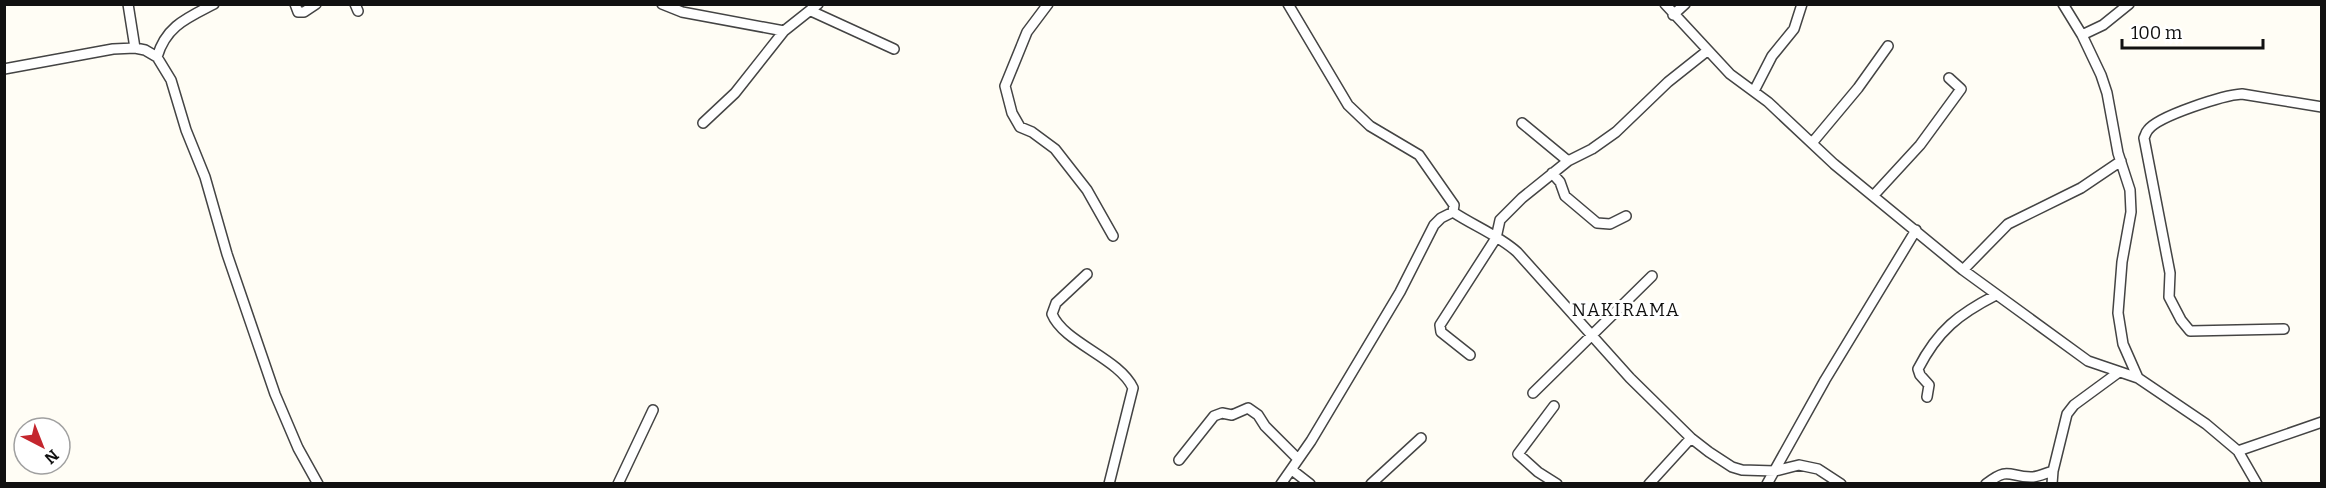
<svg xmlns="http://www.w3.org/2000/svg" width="2326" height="488" font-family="Bitter,serif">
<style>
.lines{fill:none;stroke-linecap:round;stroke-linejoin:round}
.minor-casing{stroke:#444;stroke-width:12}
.minor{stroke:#fff;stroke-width:9}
.labels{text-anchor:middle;stroke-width:6;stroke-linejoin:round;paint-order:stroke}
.quarter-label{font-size:18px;letter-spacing:1.5px;fill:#111;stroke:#fff}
</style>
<rect width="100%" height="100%" fill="#fffdf5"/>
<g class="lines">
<g class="minor-casing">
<path id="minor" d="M128 4 135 48 145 50 157 57 171 80 186 130 205 177 227 254 275 394 298 448 318 484
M295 4 298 12H304L316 4
M355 4 358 11
M662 4 682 12 784 31
M1048 4 1027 32 1005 86 1012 113 1020 127 1032 132 1055 149 1087 190 1113 236
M1288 4 1348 105 1370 126 1419 155 1454 205 1453 212C1474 226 1498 235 1517 252L1630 378 1691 438 1709 452 1732 467 1742 470 1775 471 1799 465 1818 469 1841 484
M1665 4 1730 74 1768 102 1834 164 1963 270 2088 361 2138 378 2206 424 2238 451 2257 484
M2063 4 2082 35 2101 75 2107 93 2118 153 2130 190 2131 212 2122 262 2118 313 2123 344 2138 378
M811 11 894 49
M1673 15 1685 4
M2082 35 2103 25 2129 4
M157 57C166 26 187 18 214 4
M4 69 113 49 135 48
M1754 91 1772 56 1794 29 1802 4
M703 123 735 93 784 31 818 4
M1522 123 1568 161
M1812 143 1858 88 1888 46
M1552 173 1560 182 1565 196 1597 223 1610 224 1626 216
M1874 195 1920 145 1961 89 1949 78
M1963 270 2008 224 2081 188 2121 161
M1087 274 1056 303 1052 314C1064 343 1119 358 1133 388L1109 484
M2284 329 2190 331 2181 320 2169 297 2170 273 2144 138C2145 136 2146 132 2148 130 2158 116 2224 95 2242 94L2322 107
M1470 355 1441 332 1440 325 1496 238 1500 220 1522 198 1568 161 1592 149 1616 132 1668 82 1707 51
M1533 393 1652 276
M1927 397 1929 385 1920 375 1918 369C1938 330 1959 314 1996 295
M1554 406 1518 454 1538 472 1557 484
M2238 451 2322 422
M1179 460 1214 416 1222 413 1232 415 1248 408 1258 415 1265 426 1298 459
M1292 470 1310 484
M618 484 653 410
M1281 484 1311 441 1400 292 1434 225 1441 218 1453 212
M1371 484 1421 438
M1649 484 1691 438
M1767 484 1825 380 1916 230
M1986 484C2010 465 2009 478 2033 477 2040 476 2046 473 2053 471L2067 414 2074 405 2119 372
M2052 484 2053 471"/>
</g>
<use href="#minor" class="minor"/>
</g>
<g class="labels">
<g class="quarter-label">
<text x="1626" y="316">NAKIRAMA</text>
</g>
</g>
<rect width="2326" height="488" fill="none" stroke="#111111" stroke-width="12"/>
<g transform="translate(42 446) rotate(138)"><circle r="28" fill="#ffffff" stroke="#a0a0a0" stroke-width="1.5"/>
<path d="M0-4.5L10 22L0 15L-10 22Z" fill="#c4262e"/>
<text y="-9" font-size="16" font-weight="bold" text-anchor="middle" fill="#111111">N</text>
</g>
<path d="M2122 39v9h141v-9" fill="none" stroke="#111111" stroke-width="3"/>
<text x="2131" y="39" font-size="18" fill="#111111" stroke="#ffffff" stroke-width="4.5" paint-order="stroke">100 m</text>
</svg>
